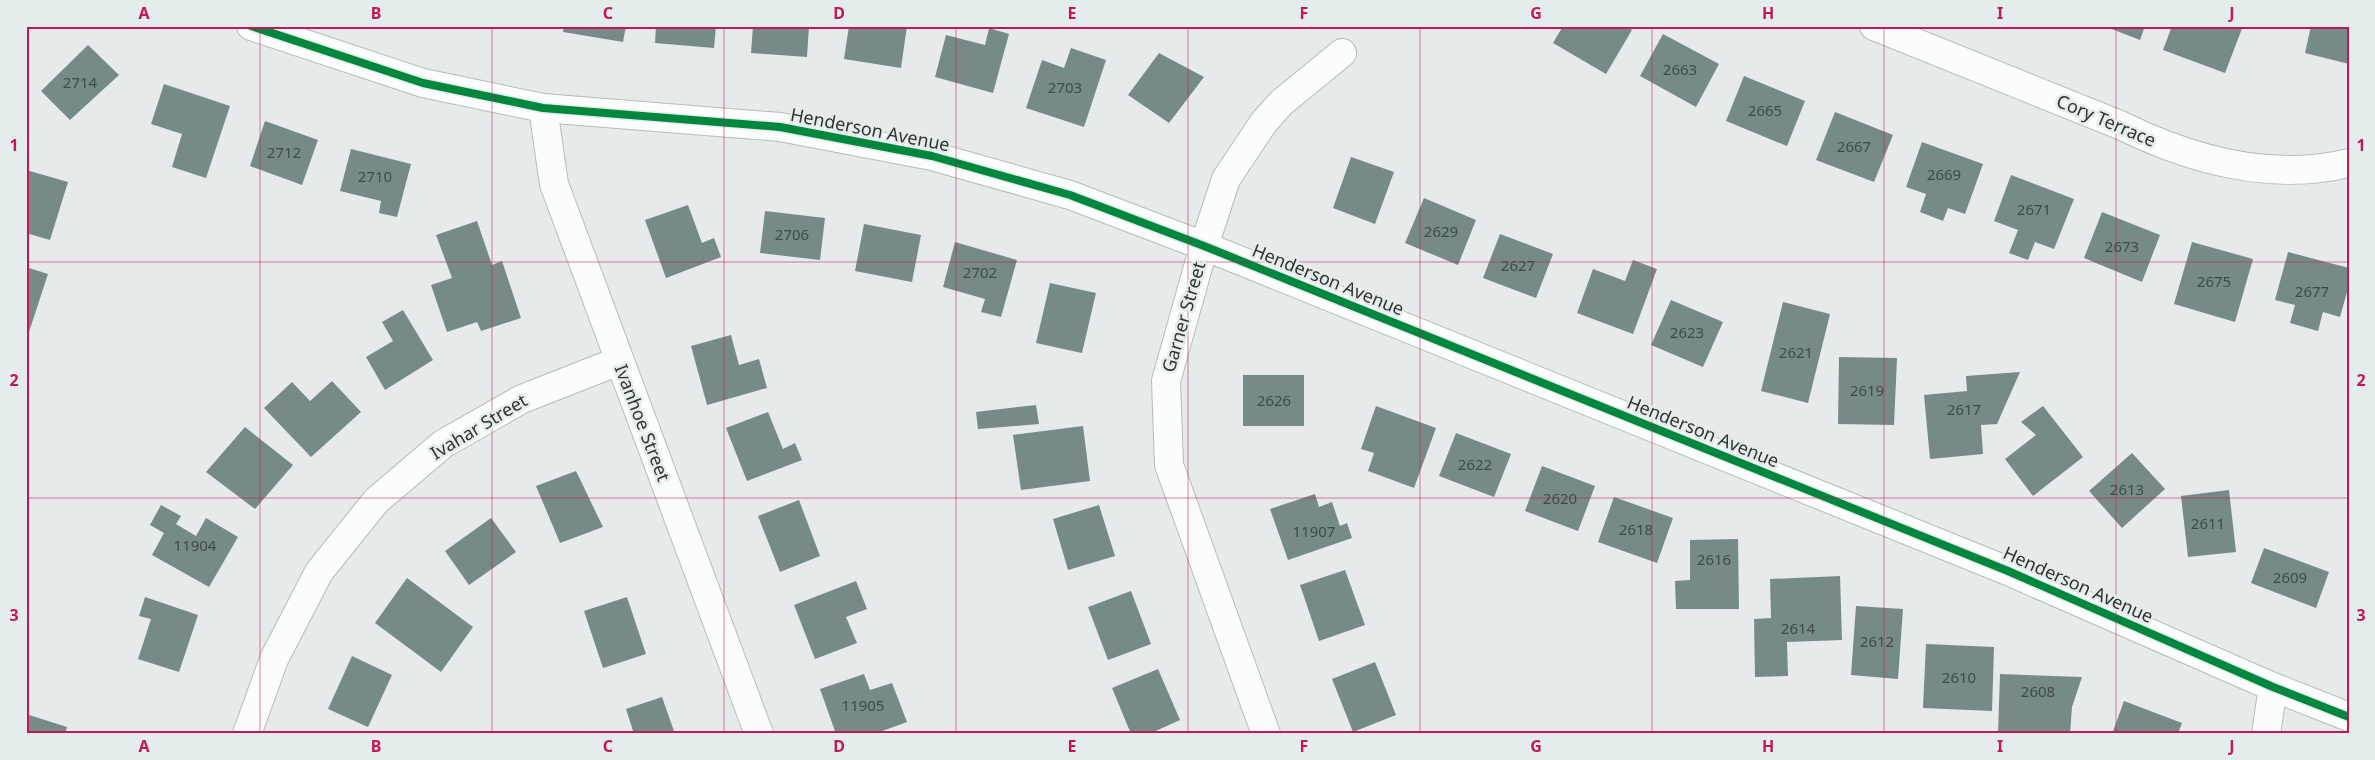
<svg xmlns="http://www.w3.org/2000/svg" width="2375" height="760" font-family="'Noto Sans',sans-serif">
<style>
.building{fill:#778a8a}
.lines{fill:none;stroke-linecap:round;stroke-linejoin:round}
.street-casing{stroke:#b8bbbb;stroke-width:30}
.street{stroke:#fbfcfc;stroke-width:28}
.cycleway-casing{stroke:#e4ecec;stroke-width:11}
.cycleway{stroke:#00873e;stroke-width:8}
.grid{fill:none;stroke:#c2185b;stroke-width:1;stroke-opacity:0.55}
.labels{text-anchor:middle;stroke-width:5;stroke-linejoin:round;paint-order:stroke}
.number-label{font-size:15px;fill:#424949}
.street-label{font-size:18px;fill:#303333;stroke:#e4ecec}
.neatline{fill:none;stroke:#c2185b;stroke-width:2}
.grid-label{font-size:16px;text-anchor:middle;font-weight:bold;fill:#c2185b}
</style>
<rect width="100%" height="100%" fill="#e6eaea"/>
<path class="building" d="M564 26H626L623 42 563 32Z
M656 26H716L714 48 655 43Z
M753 26H809L807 57 751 53Z
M849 26H907L901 68 844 59Z
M1563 26H1625L1632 30 1606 74 1553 43Z
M2104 26H2145L2140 40Z
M2172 26H2243L2225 73 2163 50Z
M2311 26H2349V64L2305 53Z
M989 28 1009 34 993 93 935 77 946 35 985 45Z
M1663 34 1719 64 1696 107 1640 76Z
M88 45 119 75 70 120 41 91Z
M1071 48 1106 60 1084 127 1026 108 1042 60 1064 68Z
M1159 53 1204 77 1169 123 1128 95Z
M1744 76 1805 101 1787 146 1726 121Z
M164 84 230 106 206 178 172 167 182 134 151 124Z
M1835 112 1893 135 1874 182 1816 160Z
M265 121 318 140 302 185 250 166Z
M1922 142 1983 164 1965 214 1948 208 1943 221 1920 212 1926 194 1906 187Z
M351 149 411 164 397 217 379 213 381 201 340 191Z
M1351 157 1394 172 1375 224 1333 208Z
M26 170 68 182 50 240 26 233Z
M2011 175 2074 199 2054 249 2035 242 2028 260 2009 253 2018 230 1994 221Z
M1424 198 1476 220 1458 265 1405 243Z
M688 205 702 243 714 238 721 257 666 278 645 220Z
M765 211 825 218 820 260 760 253Z
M2102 212 2160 235 2142 282 2084 258Z
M477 221 492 265 502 261 521 318 481 331 477 322 447 332 431 285 452 278 436 235Z
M864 224 921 235 912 282 855 271Z
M1500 234 1553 254 1536 298 1483 278Z
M955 242 1017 260 1001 317 981 312 985 299 943 287Z
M2192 242 2253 259 2235 322 2174 304Z
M2288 252 2349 268V285L2340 317 2323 312 2318 331 2290 323 2295 305 2275 300Z
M1633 260 1657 269 1633 334 1577 313 1593 269 1625 281Z
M26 267 48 274 27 338H26Z
M1050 283 1096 293 1082 353 1036 343Z
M1671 300 1723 322 1703 367 1651 345Z
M1783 302 1830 314 1808 403 1761 391Z
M403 310 433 360 385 390 366 357 393 341 382 322Z
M731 335 739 365 759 359 767 388 707 405 691 346Z
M1839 357 1897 358 1894 425 1838 424Z
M2020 372 1997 424 1981 425 1983 454 1930 459 1924 395 1967 391 1966 376Z
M1243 375H1304V426H1243Z
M332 381 361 412 311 457 264 408 292 382 310 401Z
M1036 405 1039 424 978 429 976 412Z
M1376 406 1436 428 1414 488 1368 471 1374 453 1361 449Z
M2043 406 2083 457 2033 496 2005 459 2036 435 2021 422Z
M768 412 783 449 795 443 802 460 747 481 726 428Z
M1083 426 1090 481 1021 490 1013 435Z
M245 427 293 465 255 509 206 472Z
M1456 433 1511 454 1494 497 1439 476Z
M2132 453 2165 489 2122 528 2089 491Z
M1542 466 1595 486 1578 531 1525 511Z
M576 471 603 527 560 543 536 486Z
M2229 490 2236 552 2188 557 2181 496Z
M1315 494 1319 507 1332 502 1340 526 1347 523 1352 538 1288 560 1270 509Z
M1614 497 1673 518 1657 563 1598 542Z
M799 500 820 556 780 572 758 516Z
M161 505 181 516 176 524 196 536 206 518 238 537 209 587 152 555 164 533 150 525Z
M1099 505 1115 556 1068 570 1053 519Z
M491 518 516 552 469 585 445 551Z
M1738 539 1739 609H1676L1675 581 1690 580V540Z
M2264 548 2329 572 2316 608 2251 583Z
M1345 570 1365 625 1319 641 1300 585Z
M1840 576 1842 640 1787 642 1788 676 1755 677 1754 619 1771 618 1770 579Z
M407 578 473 627 441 672 375 623Z
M856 581 867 609 846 617 857 643 815 659 794 605Z
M1131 591 1151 644 1108 660 1088 607Z
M145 597 198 615 179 672 138 659 151 619 139 616Z
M627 597 646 654 603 668 584 611Z
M1856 606 1903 609 1898 679 1851 675Z
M1926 644 1994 647 1992 711 1923 708Z
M352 656 392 675 368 727 328 709Z
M1375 662 1396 715 1353 732 1332 679Z
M1158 669 1180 720 1149 734H1131L1112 688Z
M864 674 870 690 892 683 907 722 874 734H836L820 689Z
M2000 674 2082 677 2072 707 2070 734H1998Z
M662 697 675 734H634L626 709Z
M2124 701 2182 723 2178 734H2112Z
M26 714 67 727 65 734H26Z"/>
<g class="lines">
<g class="street-casing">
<path id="street" d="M251 26 423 83 543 108 780 127 932 156 1070 195 1204 246 2008 571 2273 687 2349 717
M1874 26 2120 125C2189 159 2271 182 2349 163
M543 108 554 184 759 734
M247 734 274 659 319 572 376 501 443 444 522 399 619 361
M1266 734 1169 465 1166 381 1204 246 1226 179 1264 122 1281 103 1342 53
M2266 734 2273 687"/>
</g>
<use href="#street" class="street"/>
<g class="cycleway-casing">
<path id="cycleway" d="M251 26 423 83 543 108 780 127 932 156 1070 195 1204 246 2008 571 2273 687 2349 717"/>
</g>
<use href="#cycleway" class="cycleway"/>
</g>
<path class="grid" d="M260 26V734M492 26V734M724 26V734M956 26V734M1188 26V734M1420 26V734M1652 26V734M1884 26V734M2116 26V734M26 262H2349M26 498H2349"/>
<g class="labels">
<g class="number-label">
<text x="1680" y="75">2663</text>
<text x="80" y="88">2714</text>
<text x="1065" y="93">2703</text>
<text x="1765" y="116">2665</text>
<text x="1854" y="152">2667</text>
<text x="284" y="158">2712</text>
<text x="1944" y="180">2669</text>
<text x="375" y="182">2710</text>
<text x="2034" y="215">2671</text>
<text x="1441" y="237">2629</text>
<text x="792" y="240">2706</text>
<text x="2122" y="252">2673</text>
<text x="1518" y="271">2627</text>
<text x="980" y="278">2702</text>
<text x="2214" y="287">2675</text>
<text x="2312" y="297">2677</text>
<text x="1687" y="338">2623</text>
<text x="1796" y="358">2621</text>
<text x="1867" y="396">2619</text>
<text x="1274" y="406">2626</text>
<text x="1964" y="415">2617</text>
<text x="1475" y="470">2622</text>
<text x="2127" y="495">2613</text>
<text x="1560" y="504">2620</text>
<text x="2208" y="529">2611</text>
<text x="1636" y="535">2618</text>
<text x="1314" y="537">11907</text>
<text x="195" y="551">11904</text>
<text x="1714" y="565">2616</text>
<text x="2290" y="583">2609</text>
<text x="1798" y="634">2614</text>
<text x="1877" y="647">2612</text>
<text x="1959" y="683">2610</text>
<text x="2038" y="697">2608</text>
<text x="863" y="711">11905</text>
</g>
<g class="street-label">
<text transform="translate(2106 121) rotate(23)" y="6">Cory Terrace</text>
<text transform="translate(870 130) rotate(11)" y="6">Henderson Avenue</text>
<text transform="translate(1328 280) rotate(22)" y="6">Henderson Avenue</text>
<text transform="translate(1184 317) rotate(-74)" y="6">Garner Street</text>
<text transform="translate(642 423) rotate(69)" y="6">Ivanhoe Street</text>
<text transform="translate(479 427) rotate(-31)" y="6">Ivahar Street</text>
<text transform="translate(1703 432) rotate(22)" y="6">Henderson Avenue</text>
<text transform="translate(2078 585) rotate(24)" y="6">Henderson Avenue</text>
</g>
</g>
<rect width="2375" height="760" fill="none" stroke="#e4ecec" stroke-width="55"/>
<rect x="28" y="28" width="2320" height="704" class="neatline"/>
<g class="grid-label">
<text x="144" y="19">A</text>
<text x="376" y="19">B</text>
<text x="608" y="19">C</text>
<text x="839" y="19">D</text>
<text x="1072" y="19">E</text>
<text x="1304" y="19">F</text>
<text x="1536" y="19">G</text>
<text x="1768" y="19">H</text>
<text x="2000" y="19">I</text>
<text x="2232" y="19">J</text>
<text x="14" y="151">1</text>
<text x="2361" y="151">1</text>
<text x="14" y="386">2</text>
<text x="2361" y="386">2</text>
<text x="14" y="621">3</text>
<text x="2361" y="621">3</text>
<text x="144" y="752">A</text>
<text x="376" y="752">B</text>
<text x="608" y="752">C</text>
<text x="839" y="752">D</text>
<text x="1072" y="752">E</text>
<text x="1304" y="752">F</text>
<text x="1536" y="752">G</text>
<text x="1768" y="752">H</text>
<text x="2000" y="752">I</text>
<text x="2232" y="752">J</text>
</g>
</svg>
